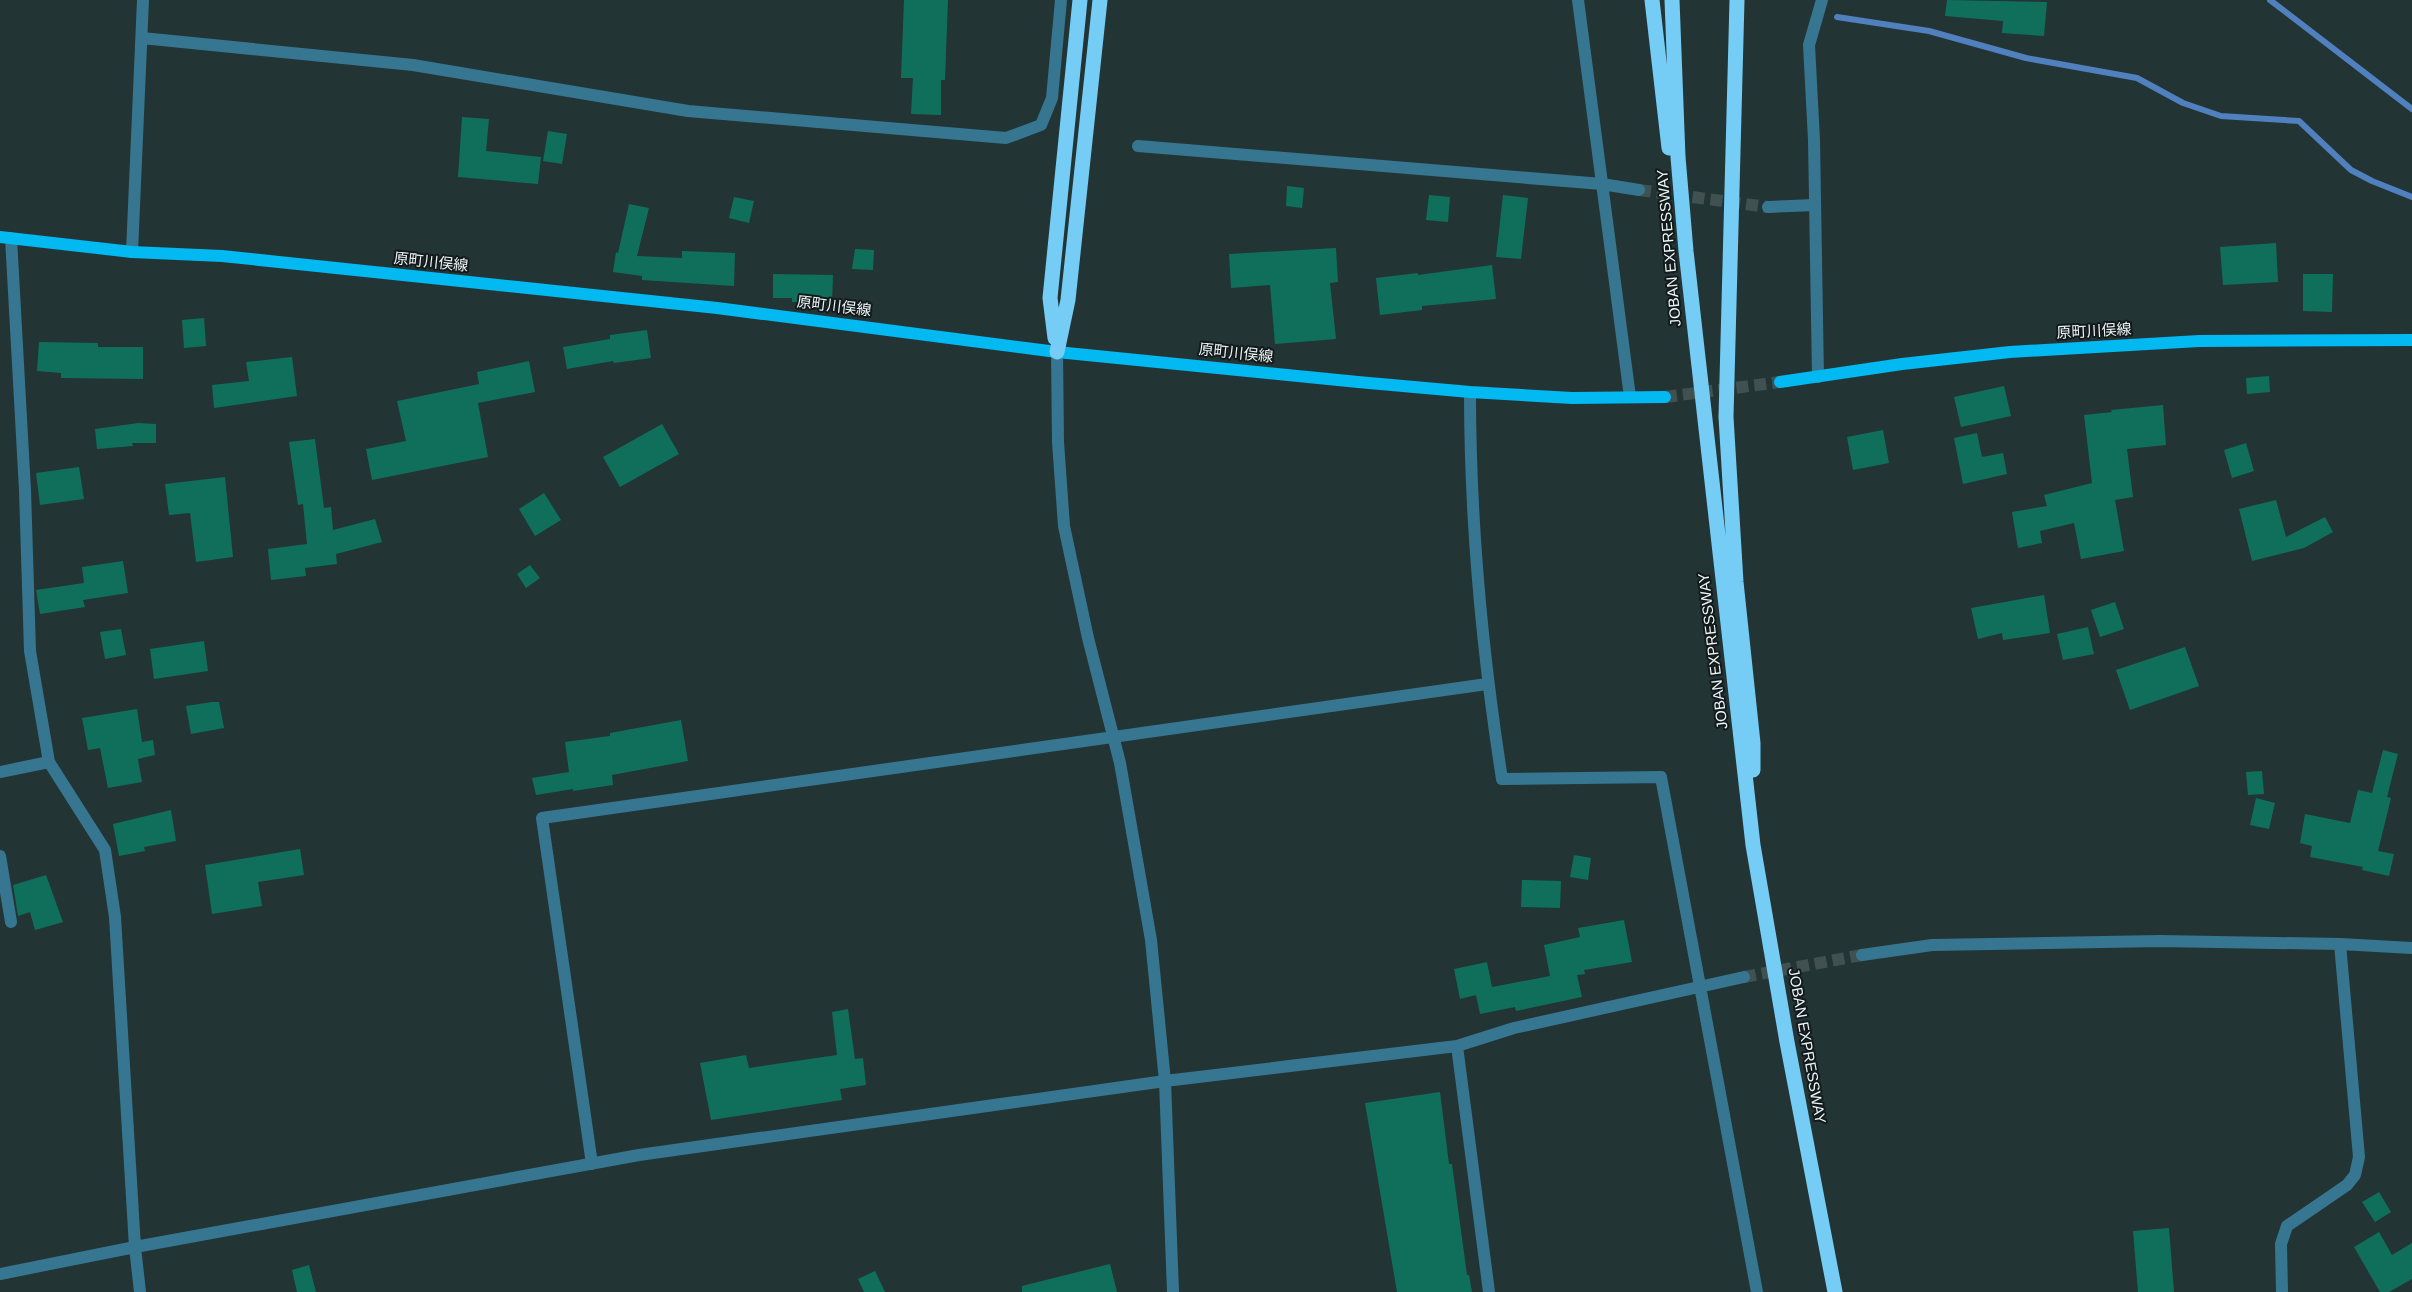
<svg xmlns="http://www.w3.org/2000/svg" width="2412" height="1292" font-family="Arial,'Noto Sans JP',sans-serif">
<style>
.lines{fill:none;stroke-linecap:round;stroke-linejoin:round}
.stream{stroke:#5180bf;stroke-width:6}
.building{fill:#106f5b}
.minor-tunnel{stroke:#415152;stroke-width:12;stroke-dasharray:12 6;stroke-linecap:butt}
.major-tunnel{stroke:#415152;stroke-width:12;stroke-dasharray:12 6;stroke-linecap:butt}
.minor{stroke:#377690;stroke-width:12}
.major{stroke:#02b9f1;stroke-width:12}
.highway{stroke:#75cdf5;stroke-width:15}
.labels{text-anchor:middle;stroke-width:4;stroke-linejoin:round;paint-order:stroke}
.street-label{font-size:15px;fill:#ecf6f7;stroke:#131a1b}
</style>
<rect width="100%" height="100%" fill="#233435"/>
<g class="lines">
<path class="stream" d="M2270 0 2412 109
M1837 17 1929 31 2026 58 2137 78 2183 103 2221 116 2299 121 2351 170 2372 181 2412 197"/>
</g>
<path class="building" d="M904 0H948L945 80H941V115L911 114 913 78H901Z
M1947 0 2047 2 2044 36 2002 33 2003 21 1945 16Z
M462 117 489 119 486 151 541 157 538 184 458 177Z
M548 131 567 134 562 164 543 161Z
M1287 186 1304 188 1302 208 1286 206Z
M1429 195 1450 197 1448 222 1426 220Z
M1503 195 1528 198 1521 259 1496 257Z
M734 197 754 201 749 223 729 218Z
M629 204 649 208 637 256 682 258V251L735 253 734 286 642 280V276L613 272 616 252 618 253Z
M2276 243 2278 282 2223 285 2220 247Z
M1336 248 1338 282 1330 283 1336 339 1275 344 1270 285 1231 288 1229 254Z
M855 249 874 250 873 270 852 269Z
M1492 265 1496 299 1422 306V310L1380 315 1376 278 1418 273V275Z
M773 274 833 275 832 303 792 302V298H773Z
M2303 274H2333L2332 312 2303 311Z
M204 318 206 346 184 348 182 320Z
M647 330 651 358 614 363 613 361 567 369 563 347 610 339V335Z
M39 342 98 343V347H143V379L61 378V373L37 371Z
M292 357 297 396 214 408 212 385 249 381 246 362Z
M529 361 535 392 478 403 488 457 372 480 366 449 406 441 397 401 479 384 477 372Z
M2269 376 2270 392 2247 394 2246 378Z
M2004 386 2011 416 1961 427 1954 397Z
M2163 405 2166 445 2127 449 2133 497 2115 500 2124 551 2081 559 2074 523 2040 531 2042 543 2018 548 2012 512 2047 506 2044 495 2092 483 2084 415 2112 412 2111 410Z
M138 423 156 424V443H132L133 446 97 449 95 429Z
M662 424 679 454 620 487 603 457Z
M1883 430 1889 463 1853 470 1847 437Z
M1977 433 1982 457 2003 453 2007 474 1963 484 1954 438Z
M315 439 324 508 331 507 333 530 375 519 382 542 336 554 337 564 305 568 306 576 271 580 268 549 307 544 303 504 298 505 289 442Z
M2246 443 2254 471 2232 478 2224 450Z
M79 467 84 499 40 505 36 473Z
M225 477 233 557 196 562 190 513 169 515 165 484Z
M544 493 561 520 535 536 519 509Z
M2276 500 2286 537 2325 517 2333 532 2304 548 2252 561 2239 509Z
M123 561 128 593 83 600 85 607 40 614 36 590 84 583 82 567Z
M530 565 540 578 526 588 517 574Z
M2044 595 2050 633 2003 640 2002 633 1978 639 1971 608Z
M2115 602 2124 629 2100 637 2091 610Z
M2088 627 2094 654 2063 660 2057 634Z
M121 629 126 655 105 659 100 632Z
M204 641 208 671 154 679 150 649Z
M2185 647 2199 686 2130 710 2116 670Z
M212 702H219L224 728 191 734 186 706Z
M137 709 142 742 153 740 155 755 138 759 142 782 108 788 100 748 88 750 82 718Z
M681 720 688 761 612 775 613 785 573 791V789L536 795 532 778 569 772 565 742 610 736V733Z
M2383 750 2398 754 2387 797 2391 798 2378 851 2394 854 2389 876 2362 870 2363 867 2310 857 2312 846 2300 843 2305 814 2350 823 2358 790 2372 793Z
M2262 771 2264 794 2248 795 2246 772Z
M2256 798 2275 803 2269 829 2250 825Z
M171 810 176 841 144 847 145 851 119 856 113 824Z
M300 849 304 875 258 882 262 906 212 914 205 865Z
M1574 855 1591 858 1588 880 1570 877Z
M46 875 63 922 35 930 30 912 18 916 13 885Z
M1522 880 1561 881 1560 908 1521 907Z
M1624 920 1632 962 1584 970 1585 974 1577 975 1582 997 1516 1011 1515 1007 1480 1014 1476 995 1460 999 1454 969 1487 962 1492 987 1550 976 1544 945 1580 937 1578 928Z
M848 1009 855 1059 863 1058 866 1085 840 1089 842 1100 711 1120 700 1063 746 1055 749 1068 837 1055 832 1012Z
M1440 1092 1449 1164H1452L1467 1275H1469L1472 1292H1397L1365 1103Z
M2379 1192 2391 1212 2375 1222 2362 1202Z
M2169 1228 2174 1292H2138L2133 1231Z
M2379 1232 2392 1255 2412 1243V1279L2389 1292H2380L2354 1247Z
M1110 1264 1117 1292H1022V1286Z
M309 1265 316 1292H297L292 1270Z
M875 1271 885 1292H864L858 1279Z"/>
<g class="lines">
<path class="minor-tunnel" d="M1639 190 1768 207
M1744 977 1862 955"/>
<path class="major-tunnel" d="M1665 397 1780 382"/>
<path class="minor" d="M1578 0 1630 397
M142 38 413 65 688 111 1006 138 1041 125 1052 98 1061 0
M1138 146 1602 184 1639 190
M1768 207 1815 205
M11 238 25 490 30 651 49 762 105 850 115 917 135 1247 140 1292
M132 252 143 0
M1057 352 1058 442 1064 526 1088 638 1120 763 1151 940 1165 1081 1173 1292
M1818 377 1814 140 1809 45 1822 0
M1470 392C1470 522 1482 651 1502 779L1661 777 1757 1292
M0 772 49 762
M0 856 11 922
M1862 955 1932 945 2160 941 2340 944 2412 948
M1457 1046 1489 1292
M592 1164 542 818 1487 684
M0 1274 135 1247 639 1155 1165 1081 1457 1046 1514 1028 1744 977
M2282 1292 2281 1244 2287 1226 2347 1185 2355 1175 2359 1157 2340 944"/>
<path class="major" d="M0 237 132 252 222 256 717 308 1057 352 1358 382 1470 392 1572 398 1665 397
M1780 382 1902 364 2010 352 2199 341 2412 340"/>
<path class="highway" d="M1652 0 1669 148
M1672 0 1678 157 1686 251 1753 845 1787 1042 1835 1292
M1737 0 1726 417 1736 582 1753 743V770
M1055 338 1050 298 1080 0
M1057 352 1068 300 1100 0"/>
</g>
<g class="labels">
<g class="street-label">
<text transform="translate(1669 248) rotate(-95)" y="5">JOBAN EXPRESSWAY</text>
<text transform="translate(431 262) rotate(6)" y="5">原町川俣線</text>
<text transform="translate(834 306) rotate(7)" y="5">原町川俣線</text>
<text transform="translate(2094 331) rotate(-3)" y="5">原町川俣線</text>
<text transform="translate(1236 353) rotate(6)" y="5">原町川俣線</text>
<text transform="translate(1713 651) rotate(-97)" y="5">JOBAN EXPRESSWAY</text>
<text transform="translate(1807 1046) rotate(80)" y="5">JOBAN EXPRESSWAY</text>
</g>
</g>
</svg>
